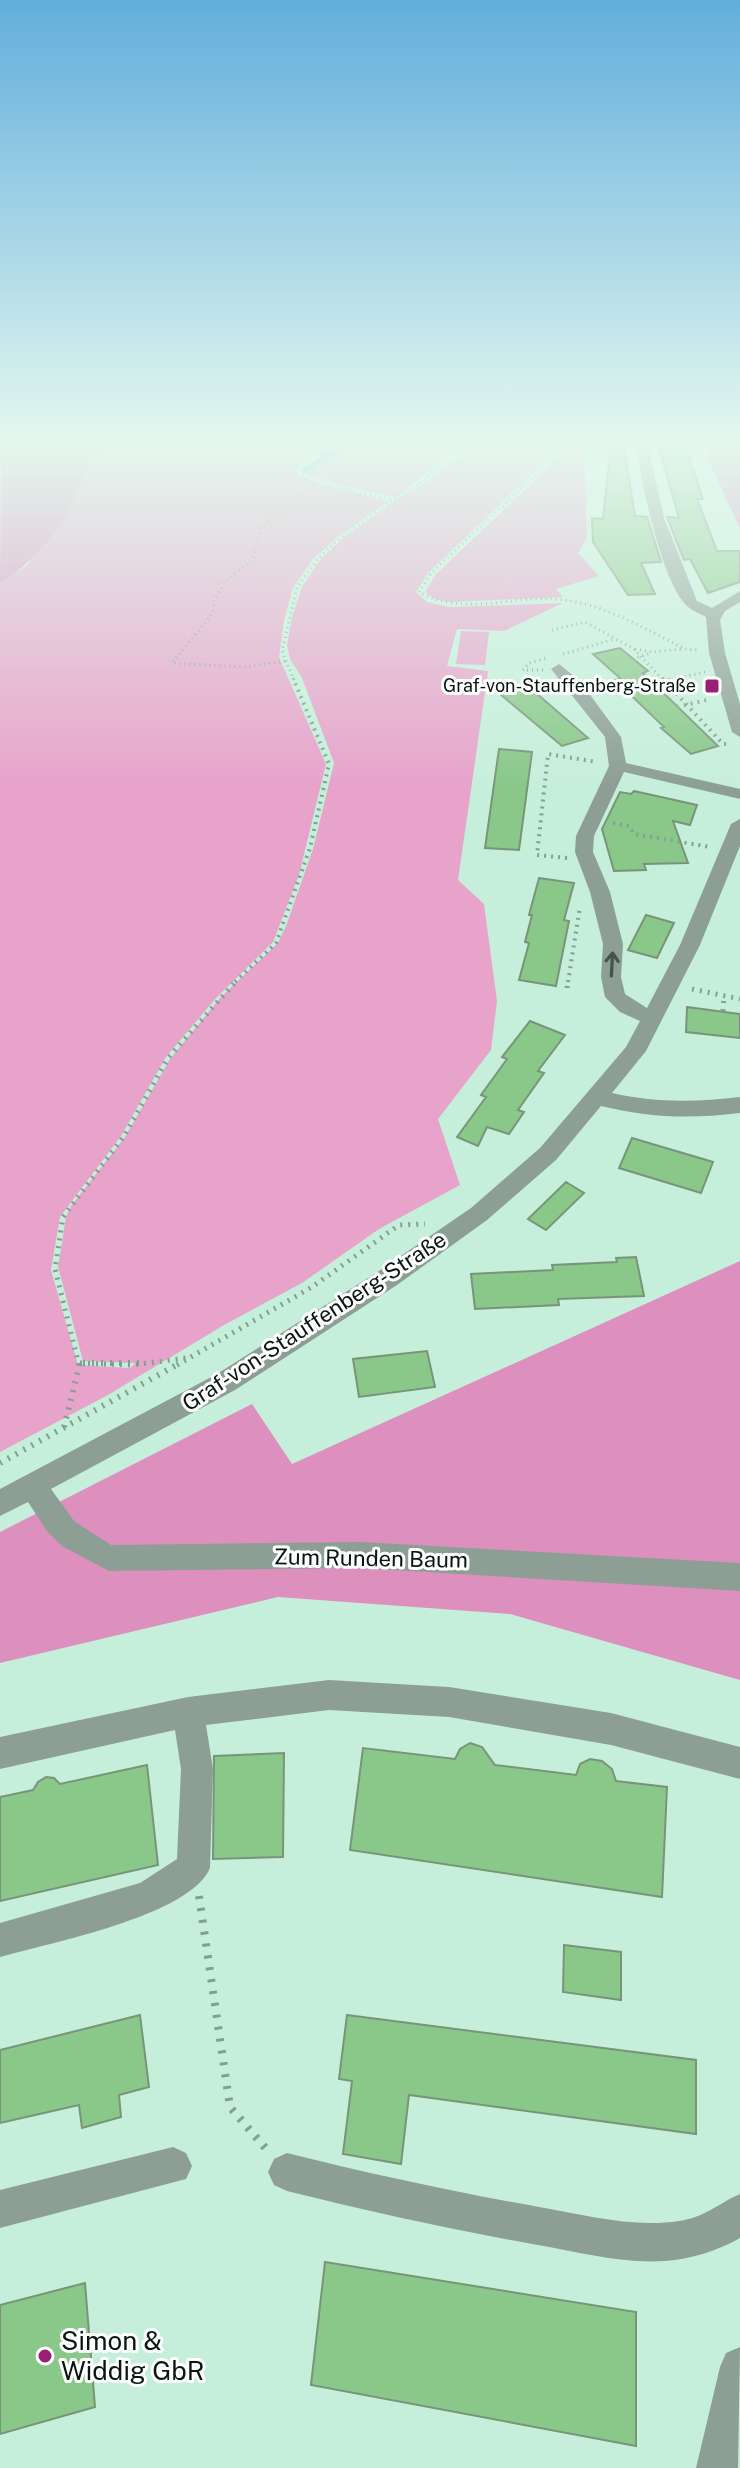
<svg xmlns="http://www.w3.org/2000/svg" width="740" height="2468" font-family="'Public Sans',sans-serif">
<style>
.green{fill:#e7a3ca}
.forest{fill:#dd8fbd}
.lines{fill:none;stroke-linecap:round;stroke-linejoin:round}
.stream{stroke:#37a5c9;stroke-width:5}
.building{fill:#89c889;stroke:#799479;stroke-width:2}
.path-far4{stroke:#80a091;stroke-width:3;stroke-dasharray:1 4;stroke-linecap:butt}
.path-far3{stroke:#80a091;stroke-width:4;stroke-dasharray:2 5;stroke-linecap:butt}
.path-far2{stroke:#80a091;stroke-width:5;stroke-dasharray:2 6;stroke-linecap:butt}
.path-far1{stroke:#80a091;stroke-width:6;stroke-dasharray:2 7;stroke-linecap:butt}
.path{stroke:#80a091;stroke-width:8;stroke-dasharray:3 9;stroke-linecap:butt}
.minor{fill:#8d9e95;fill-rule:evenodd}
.oneway{stroke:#43544c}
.poi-dot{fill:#9b1d74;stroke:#fff;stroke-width:3}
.labels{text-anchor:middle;stroke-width:6;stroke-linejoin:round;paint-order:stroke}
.far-poi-label{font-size:18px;fill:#071710;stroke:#fff;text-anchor:end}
.street-label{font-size:22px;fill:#071710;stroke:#fff}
.near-poi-label{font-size:26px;fill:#071710;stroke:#fff;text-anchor:start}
</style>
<rect width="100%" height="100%" fill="#c6efdb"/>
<path class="green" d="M118 442H317L295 472 317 483 388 501 338 537 313 559 293 588 284 621 279 657 326 764 299 875 273 942 217 997 166 1057 121 1136 60 1217 51 1270 78 1365 130 1368 136 1363 83 1361 58 1267 66 1217 71 1206 125 1137 170 1059 221 997 278 943 286 926 313 849 334 763 302 678 290 659 287 645 292 617 302 587 319 561 341 540 395 500 425 484 477 442H560L557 450 428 573 416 592 427 602 450 607 563 603 504 631 457 629 447 666 488 671 458 880 484 904 497 1001 491 1050 438 1119 460 1185 379 1229 302 1283 224 1325 108 1395 0 1452V584L28 565 83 482 91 457Z
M325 442H466L396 497 339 485 309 475 308 470 321 461 317 458Z
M571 442H584L587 538 578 553 599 576 556 589 563 597 450 602 435 599 425 592 436 574 565 452Z
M461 631 489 632 485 665 456 664Z"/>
<path class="forest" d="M1 442H118L91 457C75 511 47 553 0 584Z
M704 442H740V528L708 460Z
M740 1261V1680L510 1614 278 1597 0 1663V1532L252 1404 292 1464Z"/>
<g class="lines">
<path class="stream" d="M304 471 349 442"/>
</g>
<path class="building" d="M611 442H623L635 516 647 517 661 562 641 563 655 594 628 595 593 542 592 518 603 519Z
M657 442H684L703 499H697L717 551H740V582L708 593 690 559 684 560 667 517 679 518Z
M620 648 648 671 643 673 718 746 691 754 661 728 664 727 615 680 621 679 593 654Z
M528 686 588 738 562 746 500 694Z
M499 749 532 752 519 850 485 848Z
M634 791 697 805 690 825 673 821 688 863 644 864 646 870 614 871 602 829 620 792 631 794Z
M539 878 574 883 564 920 569 921 556 986 519 980 529 943 525 942 532 915H529Z
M646 915 674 923 657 958 628 950Z
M687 1007 740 1014V1038L686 1032Z
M530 1021 565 1035 538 1071 544 1073 518 1110 524 1112 509 1134 487 1127 478 1146 457 1137 486 1097 481 1095 507 1059 502 1057Z
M632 1138 713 1162 701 1193 619 1168Z
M566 1182 584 1193 546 1230 528 1219Z
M636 1257 644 1296 558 1299 559 1305 475 1309 471 1274 553 1270 552 1265 617 1262 616 1258Z
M427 1351 435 1387 359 1397 353 1359Z
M470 1743 482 1747 495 1765 576 1775 580 1764 590 1759 602 1761 612 1769 616 1781 667 1787 662 1897 350 1850 363 1748 455 1759 460 1749Z
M284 1753 283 1857 213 1859 214 1756Z
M147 1765 158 1865 0 1901V1797L33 1790 38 1782 46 1777 54 1778 60 1784Z
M564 1945 621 1952V2000L563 1992Z
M140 2015 149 2087 119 2095 121 2117 82 2128 79 2105 0 2123V2050Z
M347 2015 696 2060V2134L409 2095 401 2164 343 2154 352 2081 339 2079Z
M325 2262 636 2312V2446L311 2385Z
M85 2283 95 2407 0 2434V2305Z"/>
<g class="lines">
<path class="path-far4" d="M322 442 301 473 354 492 392 499
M566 442 562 450 431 573 419 592C466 618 515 593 565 600 608 606 647 630 685 649L697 650
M734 442 740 447
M552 630 585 622 634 649 663 680
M635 649 652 652 684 649
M563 654 615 639
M633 659 651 653
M285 661 243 667 172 663 213 613 214 599 227 580 252 560 262 526 319 482
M543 670H523L529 663 546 658
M294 680 282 651 297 587 317 560 340 538 393 499 423 482 471 442
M670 680 705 672"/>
<path class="path-far3" d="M662 678 723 744H727
M655 684 678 678
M677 707 711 699
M613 823 629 826 634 834 710 847
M567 858 537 855 548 754 597 762
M235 982 276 943 310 848 329 764 293 678
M568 982 580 907"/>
<path class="path-far2" d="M567 988 568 980
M692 989 740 999
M723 1011 724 996
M80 1363 132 1365 186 1358
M79 1365 55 1269 63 1217 124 1136 168 1058 237 980
M177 1365 312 1287 399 1225 425 1224"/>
<path class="path-far1" d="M83 1363H146
M64 1427 80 1363
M0 1463 180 1363"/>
<path class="path" d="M199 1896 230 2107 267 2150"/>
<path class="minor" d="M635 442H647L664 518 697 601 712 608 740 591V602L725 611 720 620 725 653 740 704V737L732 732 709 653 706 617C699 613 690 610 685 604 660 576 641 480 635 442Z
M559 664 580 681 621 737 626 763 740 789V799L624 772 594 836 593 852 610 892 623 944 621 977 625 994 647 1008 680 945 731 824 740 819V846L700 945 646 1051 612 1093C656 1103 696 1102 740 1097V1113C689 1119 651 1118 601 1106L556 1160 487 1220 397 1285 235 1390 51 1489 74 1521 111 1545 361 1542 740 1563V1591L361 1568 109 1571 62 1546 47 1531 28 1502 0 1516V1489L217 1374 379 1271 471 1208 540 1148 626 1047 640 1021 620 1012 605 997 601 977 603 944 590 892 575 852 576 836 609 766 605 737 551 669Z
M329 1680 449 1687 611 1713 740 1747V1779L611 1745 449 1717 329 1710 206 1725 213 1769 210 1868C190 1916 49 1943 0 1957V1923L140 1883 177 1859 181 1769 175 1730 0 1769V1737L188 1697Z
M173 2147 186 2153 192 2166 186 2179 0 2228V2190Z
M287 2153C370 2174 455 2192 539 2207 585 2215 633 2228 679 2221 706 2217 717 2204 740 2194V2238C717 2251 691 2259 665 2261 622 2264 579 2252 538 2245 454 2230 370 2212 287 2191L274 2185 268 2172 274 2159Z
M740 2347 738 2468H696L720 2367 726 2353Z"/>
</g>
<defs><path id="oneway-shaft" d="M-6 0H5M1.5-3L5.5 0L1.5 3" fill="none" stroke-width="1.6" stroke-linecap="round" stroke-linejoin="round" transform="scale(2)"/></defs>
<use class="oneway" href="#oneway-shaft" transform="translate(612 964) rotate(-87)"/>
<linearGradient id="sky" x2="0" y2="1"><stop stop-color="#61aedc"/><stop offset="0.56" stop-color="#e5f8ef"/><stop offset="1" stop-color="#e5f8ef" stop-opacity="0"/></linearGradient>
<rect width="740" height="787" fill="url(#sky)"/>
<g class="poi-dot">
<rect x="704" y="678" width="16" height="16" rx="4"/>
<circle cx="45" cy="2356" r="8"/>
</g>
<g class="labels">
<g class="far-poi-label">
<text x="696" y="692">Graf-von-Stauffenberg-Straße</text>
</g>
<g class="street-label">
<text transform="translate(314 1321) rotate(-33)" y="8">Graf-von-Stauffenberg-Straße</text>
<text transform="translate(371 1558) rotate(1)" y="8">Zum Runden Baum</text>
</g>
<g class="near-poi-label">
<text x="61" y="2350">Simon &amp;<tspan x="61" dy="30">Widdig GbR</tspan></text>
</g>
</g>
</svg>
